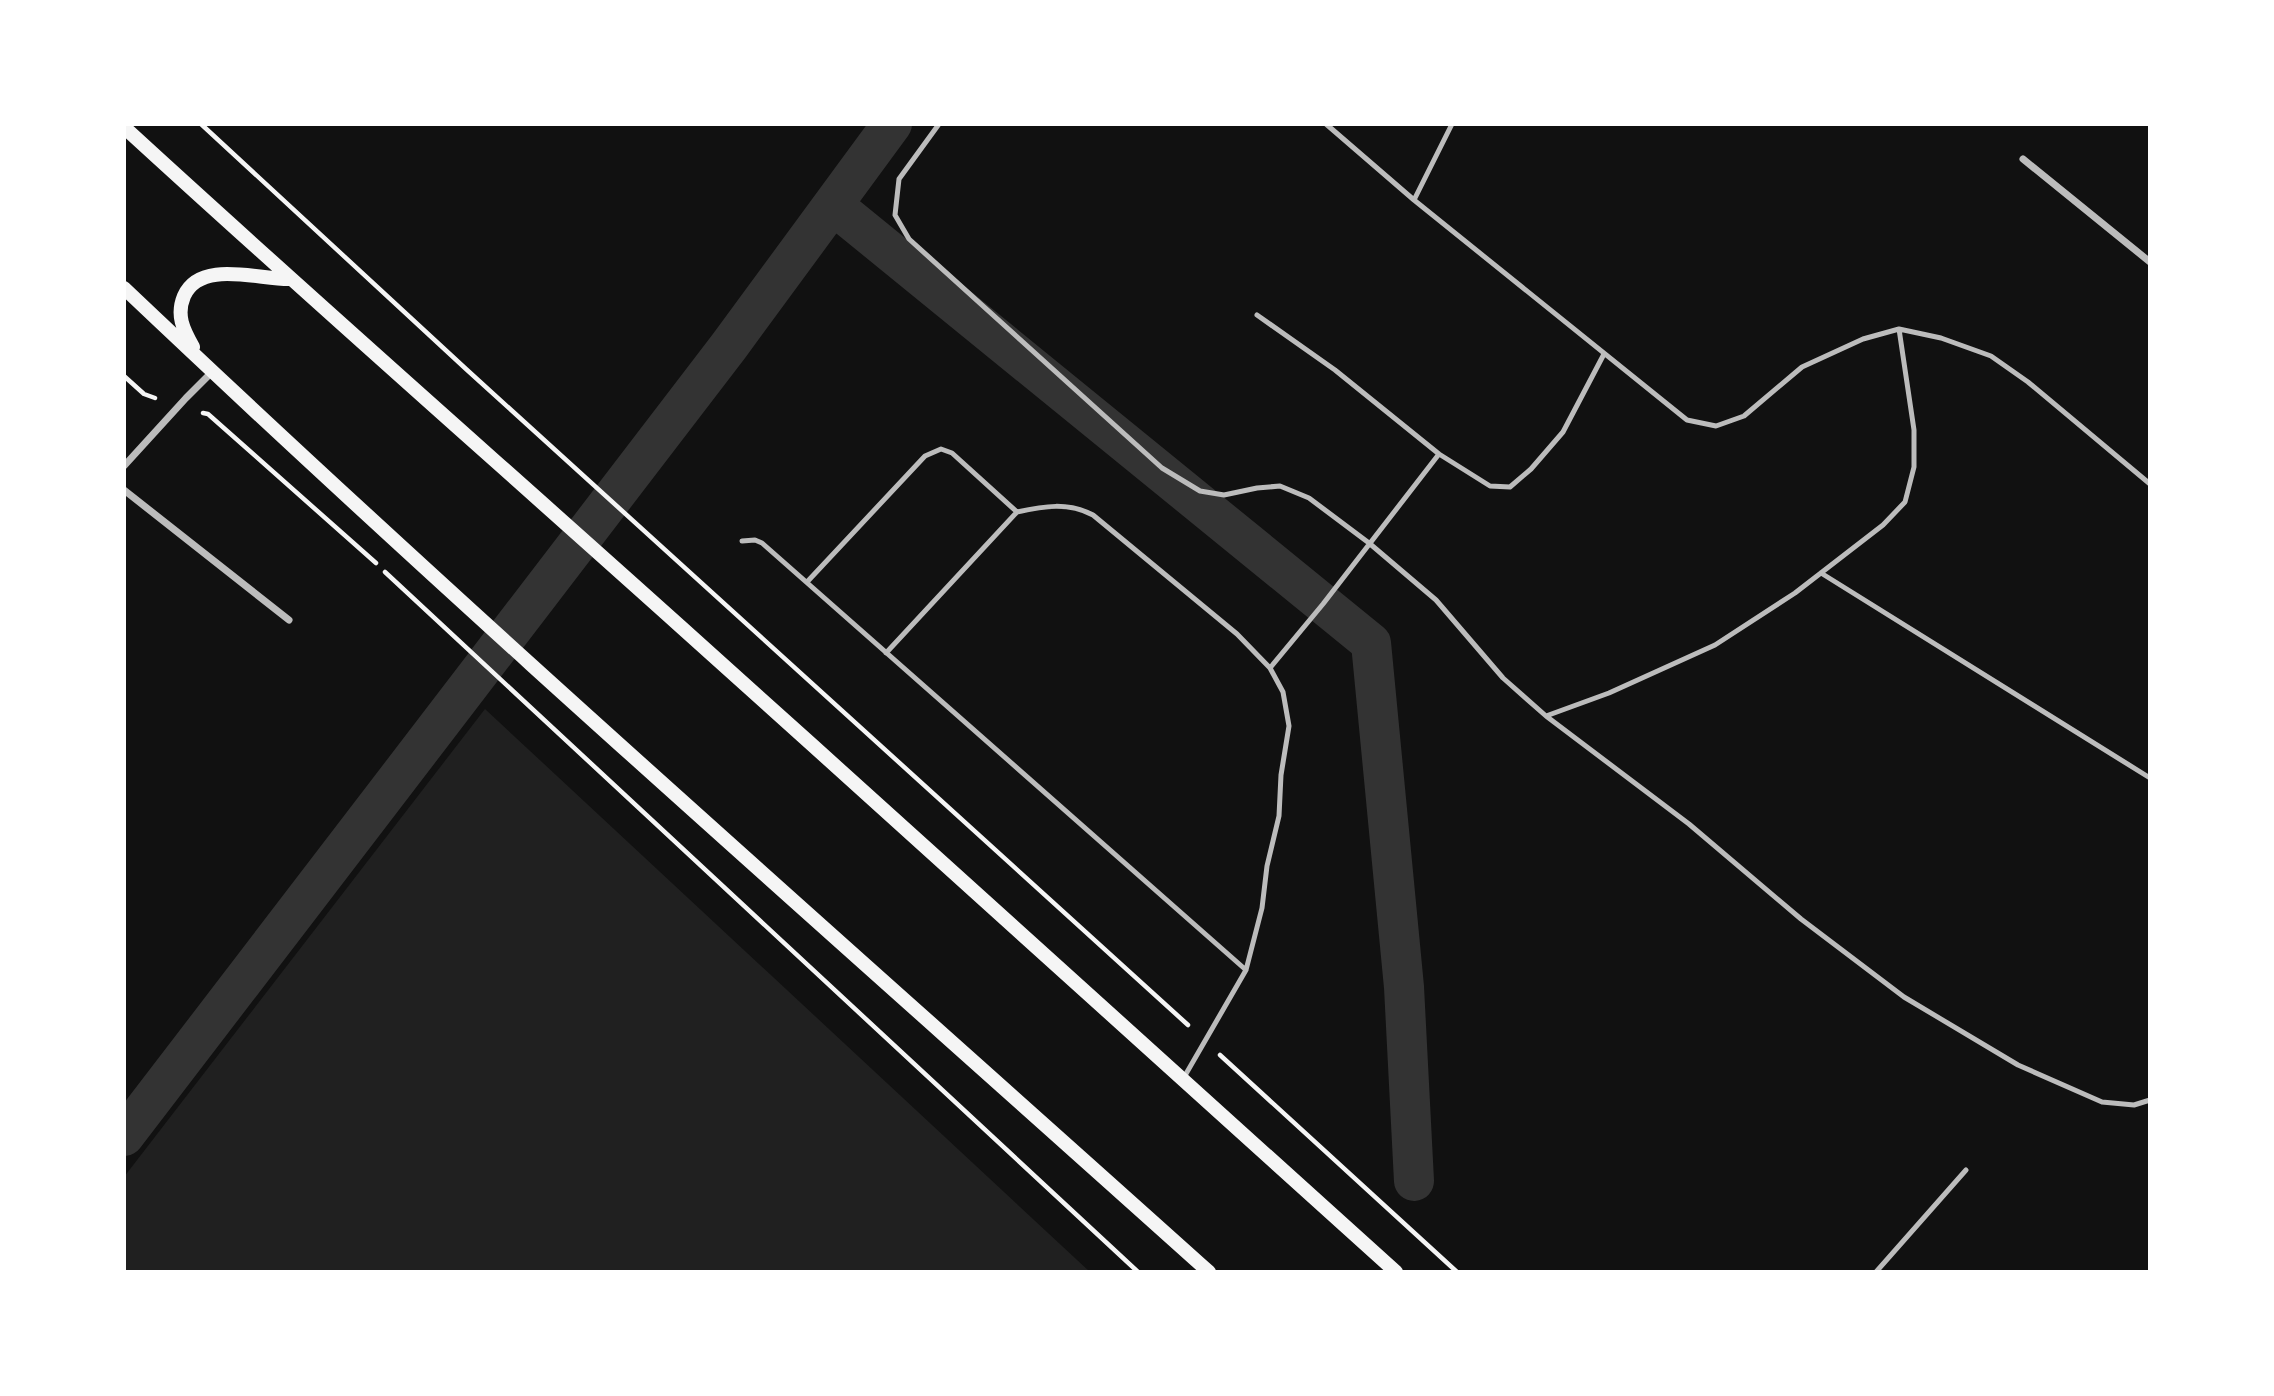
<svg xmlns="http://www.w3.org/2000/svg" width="2274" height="1396" font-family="'Roboto Serif',serif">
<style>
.green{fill:#202020}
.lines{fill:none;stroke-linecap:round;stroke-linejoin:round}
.canal{stroke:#333;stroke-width:40}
.path{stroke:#f5f5f5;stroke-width:4.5}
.service{stroke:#bcbcbc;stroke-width:5}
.minor{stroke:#bcbcbc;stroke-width:7}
.secondary{stroke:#f5f5f5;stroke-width:14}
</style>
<rect width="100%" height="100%" fill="#111"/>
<path class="green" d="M485 709 1090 1272H124V1177Z"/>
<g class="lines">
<path class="canal" d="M833 205 1371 643 1404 987 1414 1181
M124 1136 729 346 892 124"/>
<path class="path" d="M201 124 466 369 1188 1025
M124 376 144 394 155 398
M203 413 208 414 376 563
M385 572 1138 1272
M1220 1055 1457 1272"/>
<path class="service" d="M939 124 899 179 895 215 909 239 1162 468 1200 491 1224 495 1257 488 1280 486 1309 498 1369 543 1436 600 1503 678 1546 716 1689 824 1801 919 1904 997 2018 1065 2102 1102 2134 1105 2150 1100
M1326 124 1414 200
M1452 124 1414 200 1687 420 1716 426 1744 416 1802 367 1863 339 1899 329 1941 338 1991 356 2028 382 2150 484
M1257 315 1335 370 1439 454
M742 541 755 540 762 543 1246 970
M1821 573 2150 778
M807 582 925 456 941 449 952 453 1017 512
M886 653 1017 512C1044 506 1068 502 1093 515L1237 634 1270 668 1283 692 1289 726 1281 775 1279 816 1267 866 1262 908 1246 970 1183 1079
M1270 668 1323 604 1439 454 1490 486 1510 487 1531 469 1563 432 1604 354
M1546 716 1609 693 1715 645 1795 593 1883 525 1905 502 1914 467V430L1899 329
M1876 1272 1966 1170"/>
<path class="minor" d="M2023 159 2150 262
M124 466 186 398 212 372
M124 490 289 620"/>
<path class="secondary" d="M124 127C308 296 495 460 681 627 920 841 1156 1058 1396 1272
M124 288C478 624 846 946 1209 1272
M193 347C183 329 176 315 184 296 200 259 260 280 290 279"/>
</g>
<rect width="2274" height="1396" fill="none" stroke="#ffffff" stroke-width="252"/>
</svg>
